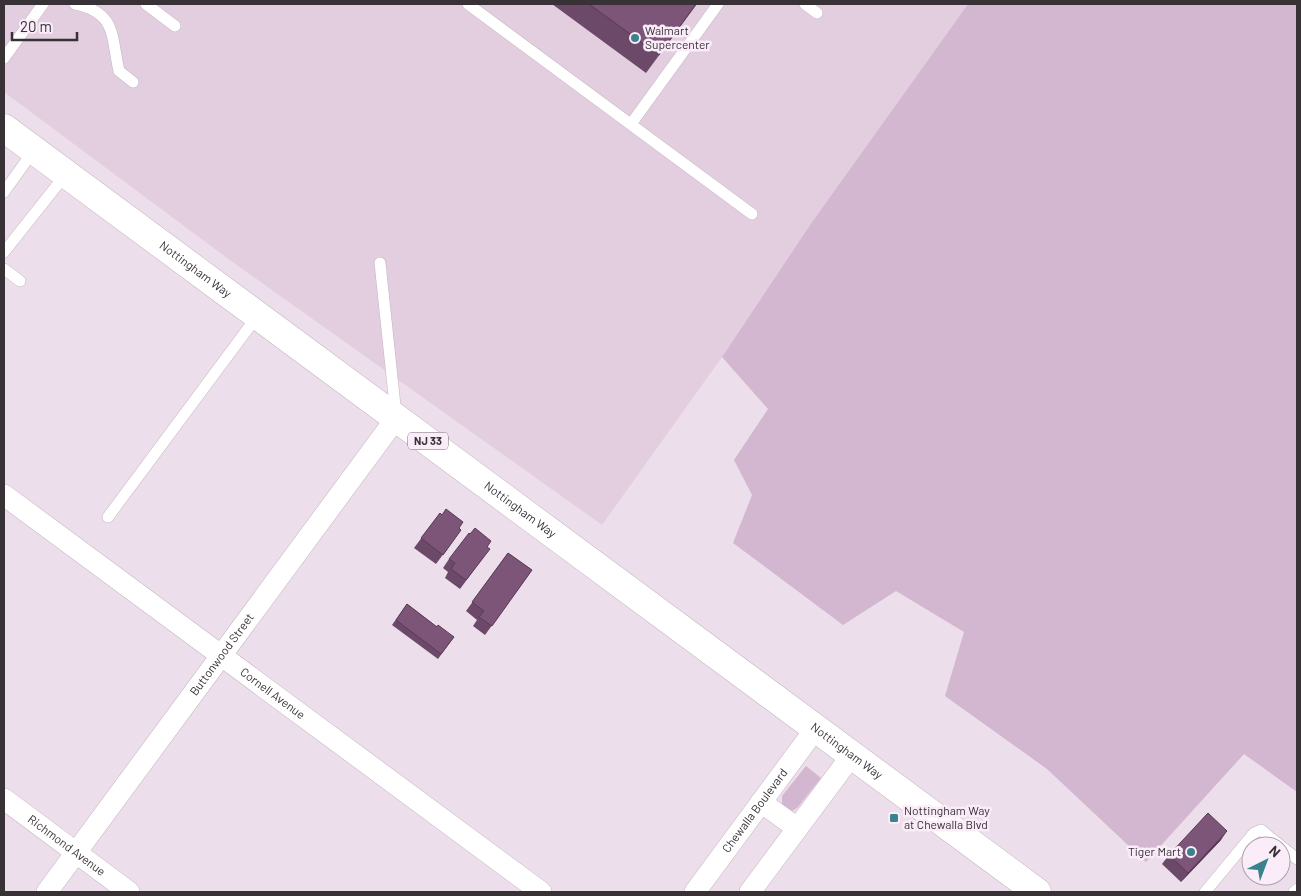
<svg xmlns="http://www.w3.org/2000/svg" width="1301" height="896" font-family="Barlow,sans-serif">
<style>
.built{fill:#e3cee0}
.green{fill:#d3b6d0}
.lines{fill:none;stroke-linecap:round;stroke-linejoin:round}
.service-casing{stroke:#c3b5c1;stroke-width:12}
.minor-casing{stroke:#c3b5c1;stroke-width:22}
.primary-casing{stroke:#c3b5c1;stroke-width:29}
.service{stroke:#fff;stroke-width:11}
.minor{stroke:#fff;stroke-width:21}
.primary{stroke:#fff;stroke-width:28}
.wall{fill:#6c4968}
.shaded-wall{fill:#583c55}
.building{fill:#7d5579;stroke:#583c55}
.poi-dot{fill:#3b828c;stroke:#fbecf9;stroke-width:2}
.labels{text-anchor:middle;stroke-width:5;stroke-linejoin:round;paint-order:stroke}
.shield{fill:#fbecf9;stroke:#726a71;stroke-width:1}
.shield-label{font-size:11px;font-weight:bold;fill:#383237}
.poi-label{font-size:12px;fill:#383237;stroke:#fbecf9;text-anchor:start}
.street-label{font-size:12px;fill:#383237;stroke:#fbecf9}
</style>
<rect width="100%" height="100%" fill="#eddeeb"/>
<path class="built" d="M4 4H968L810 225 722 357 602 525 227 258 4 92Z"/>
<path class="green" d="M968 4H1297V792L1244 754 1146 862 1047 769 945 696 964 632 896 591 843 625 733 543 752 495 734 460 768 409 722 357 810 225Z
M806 766 821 778 798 807 794 810 790 811 782 805V796Z"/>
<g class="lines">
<g class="service-casing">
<path id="service" d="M75 4C117 12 111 37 119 71L133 82
M146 4 175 26
M468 4 752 214
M805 4 817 13
M4 58 43 4
M631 124 718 4
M4 192 34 150
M4 252 66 174
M380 263 396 415
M4 269 20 281
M108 517 258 315
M1205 892 1254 833 1261 830 1297 859
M1294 892 1297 889"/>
</g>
<g class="minor-casing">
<g id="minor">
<path id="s1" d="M4 495 541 892"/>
<path id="s2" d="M4 799 129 892"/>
<path d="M761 802 797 828"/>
<path id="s3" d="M47 892 397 417"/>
<path id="s4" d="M695 892 816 728"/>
<path d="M750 892 852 755"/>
</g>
</g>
<g class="primary-casing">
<g id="primary">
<path id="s5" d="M4 128 1037 892"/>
</g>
</g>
<use href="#service" class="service"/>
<use href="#minor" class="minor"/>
<use href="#primary" class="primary"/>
</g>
<path class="wall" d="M552 4H697L646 73Z
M440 513 461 530 436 564 414 548Z
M487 547 483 558 460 589 445 578 448 572 443 568 449 559Z
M508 553 532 570 485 635 473 626 477 620 466 611Z
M407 604 437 627 454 637 438 659 392 625Z
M1221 840 1181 882 1162 864 1169 855Z"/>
<path class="shaded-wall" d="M1227 831 1221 840 1181 882 1188 873Z"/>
<path class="building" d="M589 4H696L659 55Z
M446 509 463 522 459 528 461 530 443 555 421 538 440 513 442 515Z
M475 528 491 541 487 547 490 549 466 580 451 569 455 563 449 559 469 533 470 534Z
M508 553 532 570 492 626 479 617 484 611 472 602Z
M407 604 437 627 438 625 454 637 441 654 396 620Z
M1208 813 1227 831 1188 873 1169 855Z"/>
<g class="poi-dot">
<circle cx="635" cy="38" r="5"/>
<rect x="889" y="813" width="10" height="10" rx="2.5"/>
<circle cx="1191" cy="852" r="5"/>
</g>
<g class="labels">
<rect class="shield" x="408" y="432.5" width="40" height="17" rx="4"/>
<g class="shield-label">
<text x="428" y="445">NJ 33</text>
</g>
<g class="poi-label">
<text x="645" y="35">Walmart<tspan x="645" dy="14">Supercenter</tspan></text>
<text x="904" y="815">Nottingham Way<tspan x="904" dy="14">at Chewalla Blvd</tspan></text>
<text x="1181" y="856" text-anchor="end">Tiger Mart</text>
</g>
<g class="street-label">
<text dy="4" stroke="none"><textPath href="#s5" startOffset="238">Nottingham Way</textPath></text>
<text dy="4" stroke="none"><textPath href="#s5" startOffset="642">Nottingham Way</textPath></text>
<text dy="4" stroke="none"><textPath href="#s3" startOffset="295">Buttonwood Street</textPath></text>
<text dy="4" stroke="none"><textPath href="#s1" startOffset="334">Cornell Avenue</textPath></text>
<text dy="4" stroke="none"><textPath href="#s5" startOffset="1048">Nottingham Way</textPath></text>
<text dy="4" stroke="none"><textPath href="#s4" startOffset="101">Chewalla Boulevard</textPath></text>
<text dy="4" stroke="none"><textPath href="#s2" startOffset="78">Richmond Avenue</textPath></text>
</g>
</g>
<rect width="1301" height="896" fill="none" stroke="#383237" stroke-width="10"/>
<g transform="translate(1266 861) rotate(42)"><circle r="24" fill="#fbecf9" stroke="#ada2ab"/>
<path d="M0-4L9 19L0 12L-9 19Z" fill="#3b828c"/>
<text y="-8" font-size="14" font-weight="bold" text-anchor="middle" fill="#383237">N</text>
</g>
<path d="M12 32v8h65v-8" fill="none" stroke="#383237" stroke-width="2.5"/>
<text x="20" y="32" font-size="15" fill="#383237" stroke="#fbecf9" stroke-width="4" paint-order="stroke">20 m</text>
</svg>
